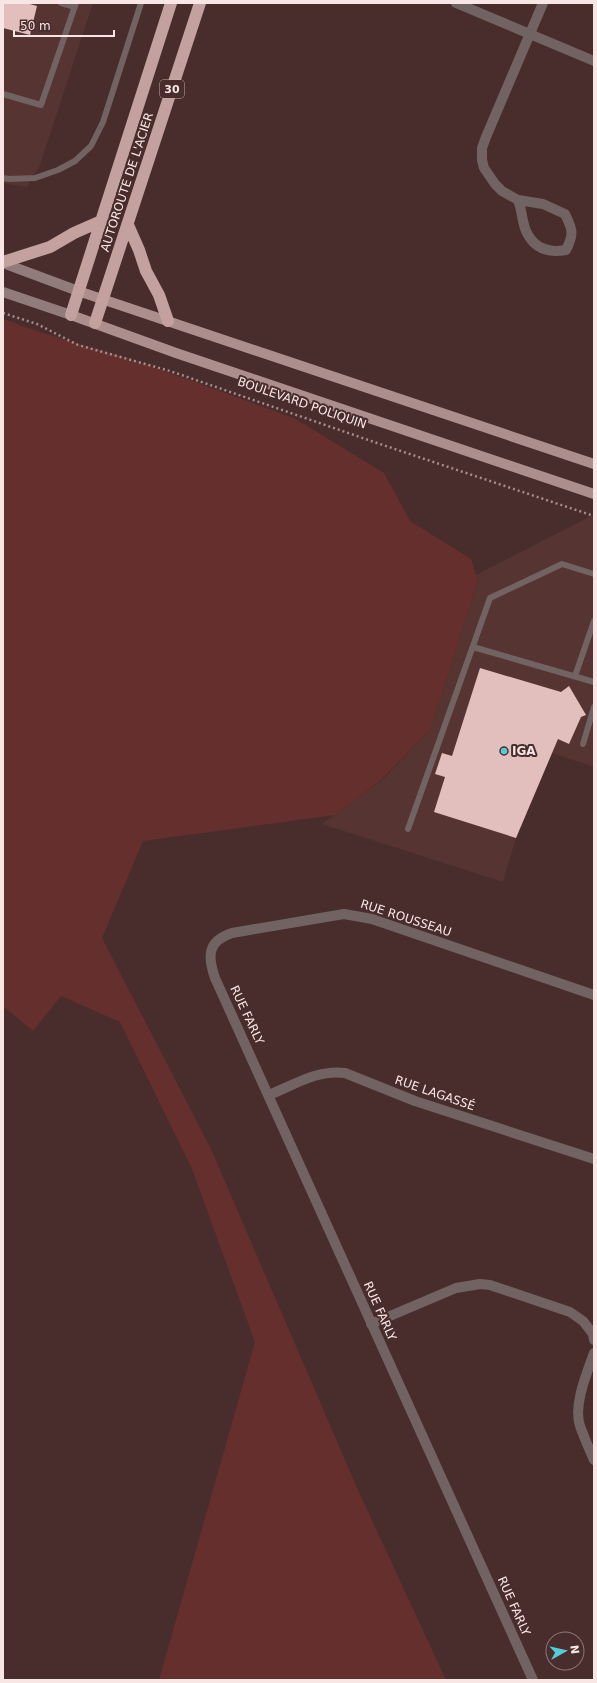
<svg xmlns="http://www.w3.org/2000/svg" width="597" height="1683" font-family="'DejaVu Sans',sans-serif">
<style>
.built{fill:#563432}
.green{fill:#652f2e}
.building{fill:#e2bfbd}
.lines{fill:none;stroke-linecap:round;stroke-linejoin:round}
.path{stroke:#a58e8d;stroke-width:2.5;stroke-dasharray:2 3;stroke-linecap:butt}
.lane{stroke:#716362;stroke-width:6}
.street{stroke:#716362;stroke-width:10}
.secondary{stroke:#927c7b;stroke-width:10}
.primary{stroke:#ac8f8d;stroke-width:10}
.highway{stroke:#c3a19e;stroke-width:12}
.poi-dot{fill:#52ccd6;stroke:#482d2c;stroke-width:1.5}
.labels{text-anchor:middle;stroke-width:4;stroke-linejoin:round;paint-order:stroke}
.shield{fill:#482d2c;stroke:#c3aeae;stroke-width:1}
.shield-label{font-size:11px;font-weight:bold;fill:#f8e6e5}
.street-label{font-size:12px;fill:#f8e6e5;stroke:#482d2c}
.poi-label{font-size:12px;font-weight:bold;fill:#f8e6e5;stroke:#482d2c;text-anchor:start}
</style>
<rect width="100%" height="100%" fill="#482d2c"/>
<path class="built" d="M3 3H93L40 165 27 187 3 183Z
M593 515H594V767L552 753 516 838 503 882 322 824 382 780 431 729 478 581 476 575Z"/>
<path class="green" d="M3 319 43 333 140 362 294 418 384 473 410 521 471 559 478 581 431 729 381 780 335 815 143 841 102 938 211 1149 358 1490 446 1680H159L255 1342 192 1169 120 1022 61 996 33 1031 3 1006Z"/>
<path class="building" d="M3 3H26L37 6 30 35 3 28Z
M480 668 561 692 569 686 586 715 581 717 569 744 558 739 516 838 434 812 445 777 435 774 442 753 452 756Z"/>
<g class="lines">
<path class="path" d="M3 313 37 324 78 345 170 371 377 443 594 516"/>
<path class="lane" d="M61 3 75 7
M3 94 41 105 76 3
M3 178 9 179 35 178 58 170 75 161 91 146 103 122 141 3
M473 647 594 682
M575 676 594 621
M583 744 594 707
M408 829 490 598 562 564 594 574"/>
<path class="street" d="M456 3 594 61
M518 200C522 210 522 222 526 231 534 249 549 253 566 250 574 234 573 230 565 214L543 204 518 200 502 191 495 184 484 168 482 160V148L486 137 543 3
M269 1095C294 1085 318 1069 345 1073L415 1101 594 1159
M371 1324 456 1288 480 1284 490 1285 570 1312 583 1321 593 1334 594 1340
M594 1353C587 1373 573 1405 580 1426 584 1437 589 1449 594 1460
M533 1680 215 978C207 955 208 941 232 933L344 914 372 919 594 995"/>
<path class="secondary" d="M3 263 78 291
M3 292 71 315"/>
<path class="primary" d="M78 291 594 464
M71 315 176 353 594 494"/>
<path class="highway" d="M128 225 139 250 146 271 159 295 168 321
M3 262 50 247 74 233 99 222
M71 315 171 3
M95 323 200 3"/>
</g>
<circle class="poi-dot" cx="504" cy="751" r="4"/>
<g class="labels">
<rect class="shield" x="160" y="80" width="24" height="18" rx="3"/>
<g class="shield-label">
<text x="172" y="93">30</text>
</g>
<g class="street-label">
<text transform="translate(127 182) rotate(-72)" y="4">AUTOROUTE DE L'ACIER</text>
<text transform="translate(302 403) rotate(19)" y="4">BOULEVARD POLIQUIN</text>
<text transform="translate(406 918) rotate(18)" y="4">RUE ROUSSEAU</text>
<text transform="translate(247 1015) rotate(65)" y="4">RUE FARLY</text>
<text transform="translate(435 1093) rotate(19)" y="4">RUE LAGASSÉ</text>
<text transform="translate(380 1311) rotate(66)" y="4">RUE FARLY</text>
<text transform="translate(514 1606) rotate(66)" y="4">RUE FARLY</text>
</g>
<g class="poi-label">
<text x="512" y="755">IGA</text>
</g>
</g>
<rect width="597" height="1683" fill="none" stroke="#f8e6e5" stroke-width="8"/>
<g transform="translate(565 1651) rotate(82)"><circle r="19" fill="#482d2c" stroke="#8e7776"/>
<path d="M0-3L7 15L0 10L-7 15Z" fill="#52ccd6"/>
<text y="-6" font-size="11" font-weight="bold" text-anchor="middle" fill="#f8e6e5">N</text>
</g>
<path d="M14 30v6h100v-6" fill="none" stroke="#f8e6e5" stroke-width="2"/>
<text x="20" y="30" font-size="12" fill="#f8e6e5" stroke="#482d2c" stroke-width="3" paint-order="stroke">50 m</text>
</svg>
